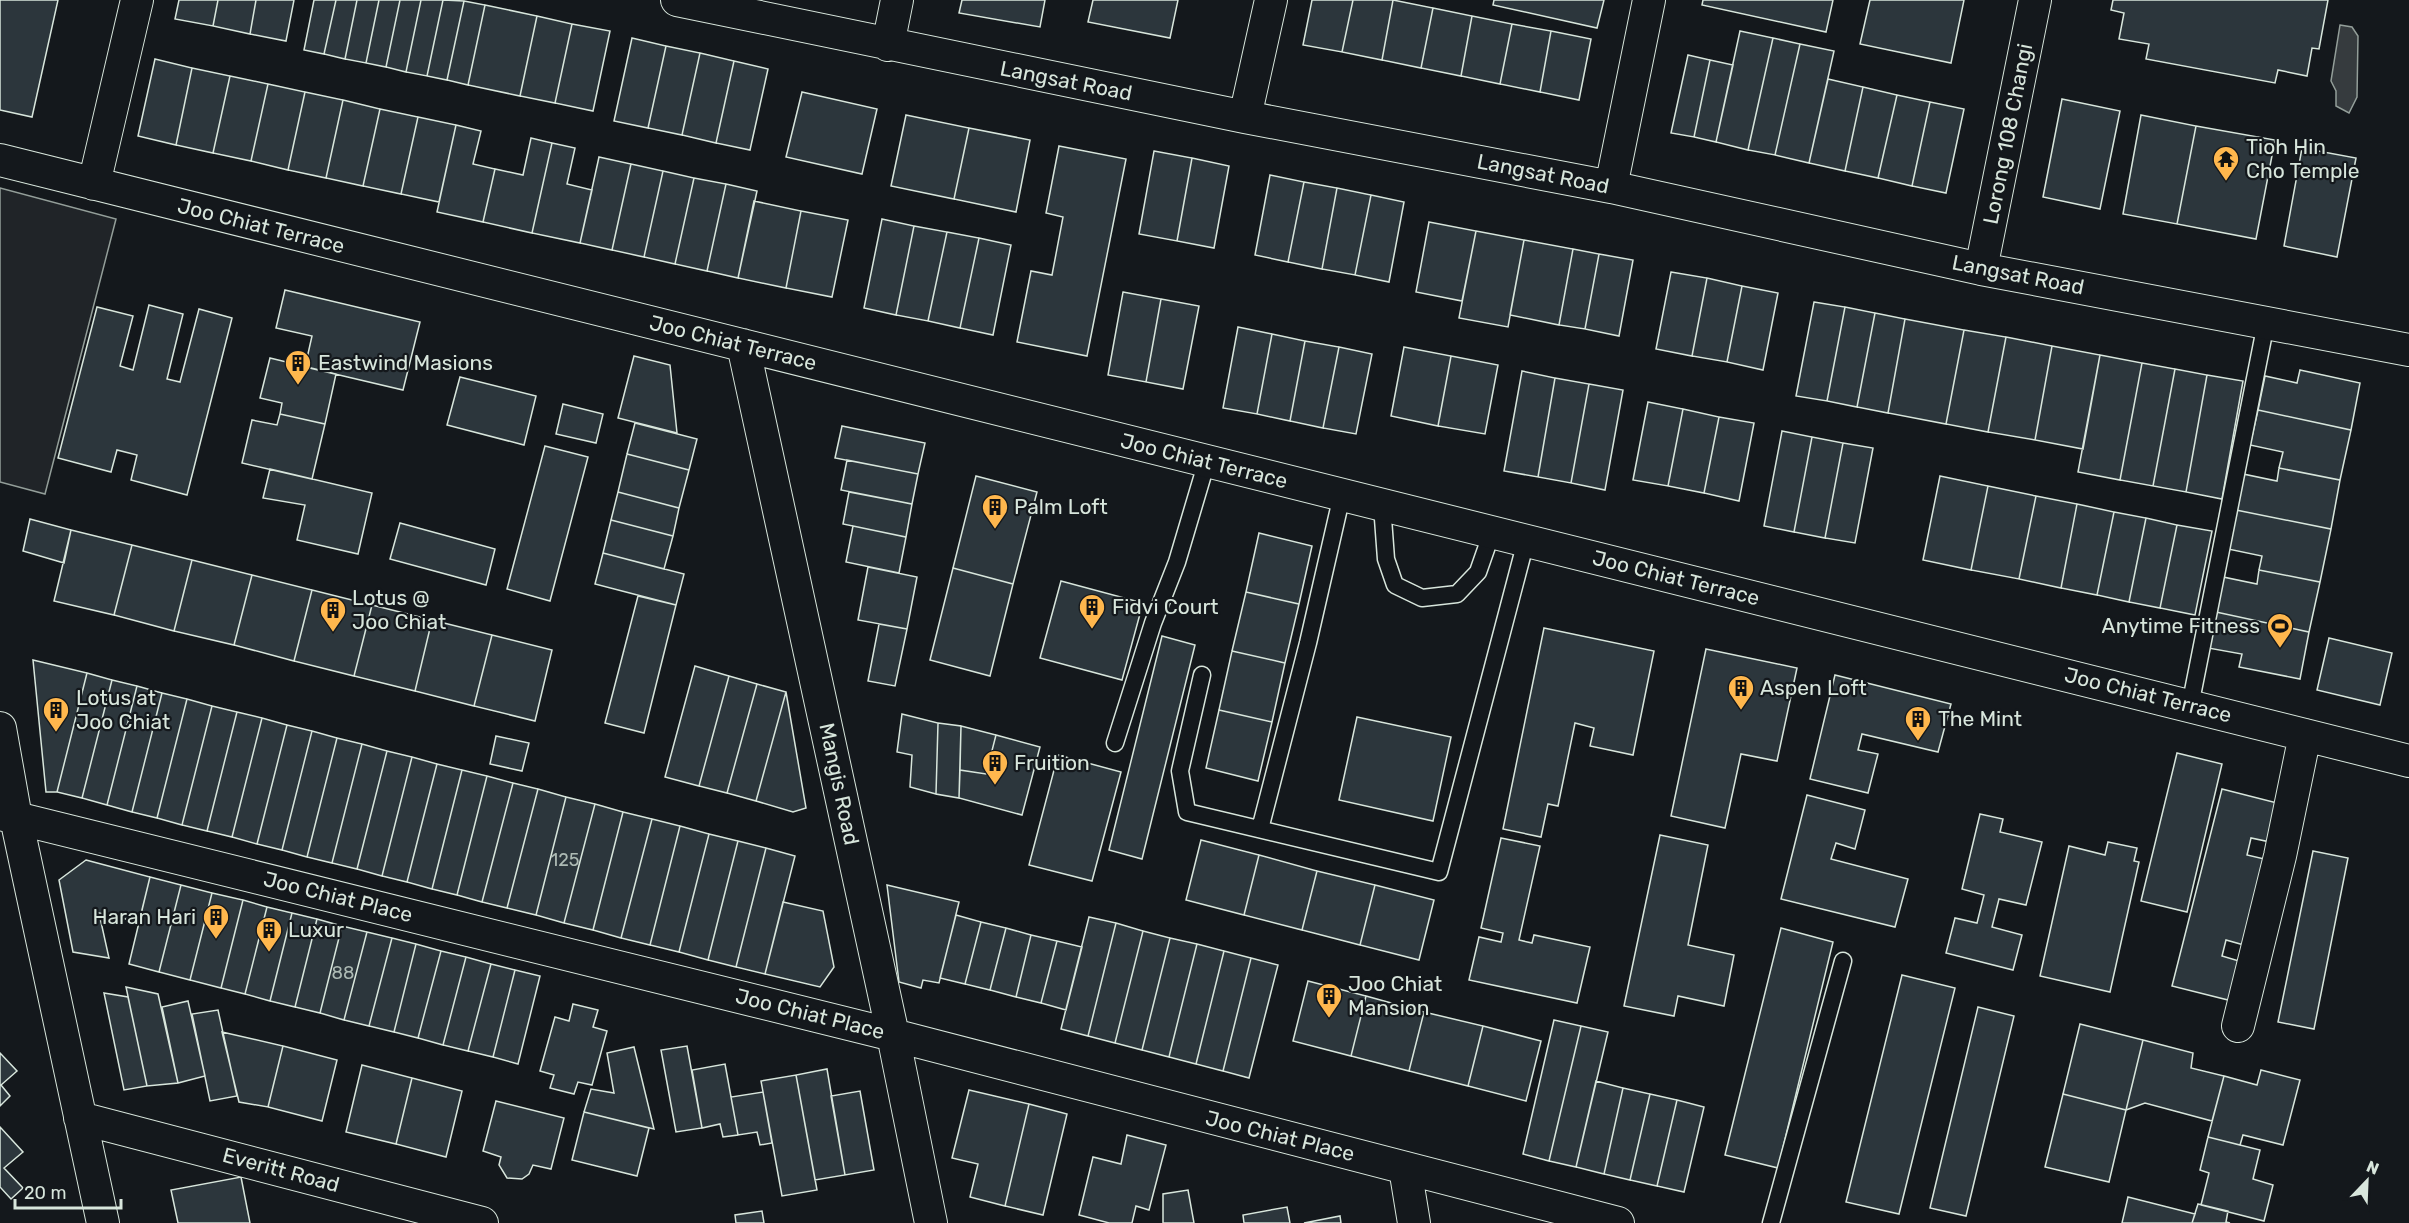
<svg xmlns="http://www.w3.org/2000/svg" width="2409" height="1223" font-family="Rubik,sans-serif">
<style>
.green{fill:#202428;stroke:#939e99;stroke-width:1.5}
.water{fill:#363b3e;stroke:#939e99;stroke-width:1.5}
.building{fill:#2c363c;stroke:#d8e6dc;stroke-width:1.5}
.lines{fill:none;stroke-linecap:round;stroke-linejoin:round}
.service-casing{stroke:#d8e6dc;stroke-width:19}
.minor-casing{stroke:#d8e6dc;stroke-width:34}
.service{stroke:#14181c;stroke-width:16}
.minor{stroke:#14181c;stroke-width:32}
.labels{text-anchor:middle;stroke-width:4.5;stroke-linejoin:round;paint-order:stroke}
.number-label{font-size:18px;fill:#adbab4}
.street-label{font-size:21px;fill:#d8e6dc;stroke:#14181c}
.poi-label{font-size:21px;fill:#d8e6dc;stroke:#14181c;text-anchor:start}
</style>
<rect width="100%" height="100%" fill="#14181c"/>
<path class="green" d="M0 188 116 219 45 494 0 482Z"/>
<path class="water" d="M2340 25 2352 27 2358 36 2357 97 2349 113 2336 106V91L2331 81Z"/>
<path class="building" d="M0 0H58L32 117 0 110Z
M179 0H218L213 26 175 19Z
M218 0H256L250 34 213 26Z
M256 0H294L286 41 250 34Z
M314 0H336L324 54 304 50Z
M336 0H357L345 59 324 54Z
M357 0H379L366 63 345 59Z
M379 0H400L386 67 366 63Z
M400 0H421L406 72 386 67Z
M421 0H443L427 76 406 72Z
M443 0 464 1 447 80 427 76Z
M962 0H1045L1040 27 959 13Z
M1093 0H1178L1170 38 1088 22Z
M1312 0H1353L1342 52 1303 45Z
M1353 0H1393L1382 60 1342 52Z
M1393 0 1433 8 1421 68 1382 60Z
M1494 0H1604L1597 28 1493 5Z
M1703 0H1833L1826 32 1702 5Z
M1870 0H1964L1951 63 1860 44Z
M2113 0H2328L2319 49 2312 48 2307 76 2278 70 2275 83 2146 59 2149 44 2119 39 2124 13 2111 10Z
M464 1 485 5 468 85 447 80Z
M485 5 537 16 520 96 468 85Z
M1433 8 1472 16 1461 76 1421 68Z
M537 16 572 24 555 103 520 96Z
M1472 16 1512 24 1500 84 1461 76Z
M572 24 610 31 593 111 555 103Z
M1512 24 1551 31 1540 92 1500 84Z
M1551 31 1591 39 1579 100 1540 92Z
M1740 31 1773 38 1748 150 1716 142Z
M632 38 666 46 648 128 614 121Z
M1773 38 1800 44 1775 155 1748 150Z
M1800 44 1834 51 1809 163 1775 155Z
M666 46 700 53 682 135 648 128Z
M700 53 734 61 716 143 682 135Z
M1688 55 1710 60 1694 137 1671 133Z
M155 59 192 68 176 145 138 136Z
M1710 60 1733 65 1716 142 1694 137Z
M734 61 768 69 750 150 716 143Z
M192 68 230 76 213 153 176 145Z
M230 76 268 84 251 161 213 153Z
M1828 79 1863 87 1845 171 1809 163Z
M268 84 305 92 288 170 251 161Z
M1863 87 1897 95 1878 178 1845 171Z
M305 92 343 100 326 178 288 170Z
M802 92 877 109 862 174 786 157Z
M1897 95 1930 102 1912 186 1878 178Z
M2062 99 2120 111 2100 209 2043 197Z
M343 100 380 109 363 186 326 178Z
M1930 102 1964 109 1946 193 1912 186Z
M380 109 418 117 401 194 363 186Z
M906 115 969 128 954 199 891 186Z
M2141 115 2196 126 2177 224 2123 214Z
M418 117 456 125 439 202 401 194Z
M456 125 481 131 473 164 495 169 483 222 437 212Z
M2196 126 2275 140 2256 239 2177 224Z
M969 128 1030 140 1016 212 954 199Z
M531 138 552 143 532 233 483 222 495 169 523 175Z
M552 143 575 148 567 184 592 190 580 243 532 233Z
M1059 146 1126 159 1087 356 1017 342 1031 271 1052 275 1063 217 1046 213Z
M2302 148 2356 158 2337 257 2284 246Z
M1154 151 1192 158 1177 241 1139 234Z
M599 157 631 164 612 250 580 243Z
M1192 158 1229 166 1214 248 1177 241Z
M631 164 663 171 644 257 612 250Z
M663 171 694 178 675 264 644 257Z
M1270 175 1304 182 1288 262 1255 255Z
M694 178 726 184 707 271 675 264Z
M1304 182 1337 188 1322 269 1288 262Z
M726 184 757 191 738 278 707 271Z
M1337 188 1371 195 1355 275 1322 269Z
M1371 195 1404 202 1389 282 1355 275Z
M754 201 801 211 786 288 738 278Z
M801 211 848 220 832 297 786 288Z
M882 219 914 226 896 315 864 308Z
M1429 222 1476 231 1462 301 1416 292Z
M914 226 947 232 928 321 896 315Z
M1476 231 1524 240 1508 327 1459 318Z
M947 232 979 238 960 328 928 321Z
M979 238 1011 245 993 335 960 328Z
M1524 240 1573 249 1559 325 1510 315Z
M1573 249 1599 254 1585 329 1559 325Z
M1599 254 1633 260 1619 336 1585 329Z
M1671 272 1707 278 1692 356 1656 349Z
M1707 278 1742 286 1727 362 1692 356Z
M1742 286 1778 293 1763 370 1727 362Z
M285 290 420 322 403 390 305 367 312 336 276 328Z
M1123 292 1161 299 1146 382 1108 375Z
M1161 299 1199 306 1183 389 1146 382Z
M1814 302 1845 307 1827 401 1796 396Z
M149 305 183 314 167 379 180 382 199 309 232 318 187 495 131 480 137 455 117 450 111 472 58 458 97 307 133 316 120 366 133 370Z
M1845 307 1875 313 1857 407 1827 401Z
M1875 313 1905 319 1888 413 1857 407Z
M1905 319 1964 330 1946 424 1888 413Z
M1238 327 1272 334 1257 414 1223 408Z
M1964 330 2006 337 1988 432 1946 424Z
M1272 334 1305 341 1290 421 1257 414Z
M2006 337 2052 346 2035 440 1988 432Z
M1305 341 1339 347 1323 428 1290 421Z
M2052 346 2100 355 2083 449 2035 440Z
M1339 347 1372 354 1356 434 1323 428Z
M1404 347 1451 356 1438 426 1391 416Z
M2100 355 2142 363 2120 480 2078 472Z
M634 356 670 365 677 433 618 418Z
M1451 356 1498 365 1485 434 1438 426Z
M270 358 336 374 325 424 280 414 282 403 260 398Z
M2142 363 2175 369 2153 486 2120 480Z
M2175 369 2207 375 2186 492 2153 486Z
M2300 370 2360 383 2351 430 2258 410 2265 376 2297 383Z
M1522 371 1555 378 1538 477 1504 471Z
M2207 375 2243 381 2222 499 2186 492Z
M460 377 536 396 524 445 447 425Z
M1555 378 1589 384 1571 483 1538 477Z
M1589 384 1623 390 1605 490 1571 483Z
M1648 402 1683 409 1668 486 1633 480Z
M563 404 603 414 596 443 556 434Z
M1683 409 1719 417 1704 493 1668 486Z
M2258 410 2351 430 2340 480 2279 468 2283 452 2250 445Z
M280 414 325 424 312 479 242 463 252 420 277 425Z
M1719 417 1754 423 1739 501 1704 493Z
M635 423 697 439 689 470 627 454Z
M842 426 925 443 918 474 835 458Z
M1782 431 1812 437 1794 532 1764 526Z
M1812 437 1843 443 1825 538 1794 532Z
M1843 443 1873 448 1855 543 1825 538Z
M545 446 588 457 550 601 507 589Z
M627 454 689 470 679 508 618 492Z
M847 460 918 474 912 504 841 490Z
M2279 468 2340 480 2331 529 2236 510 2243 474 2277 481Z
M270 469 372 493 358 554 297 540 305 505 263 498Z
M976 476 1037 492 1013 584 953 568Z
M1940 476 1988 486 1971 570 1923 560Z
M1988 486 2036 496 2019 579 1971 570Z
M618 492 679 508 673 536 611 520Z
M849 492 912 504 906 537 843 524Z
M2036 496 2077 504 2061 588 2019 579Z
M2077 504 2114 512 2097 595 2061 588Z
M2236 510 2331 529 2320 582 2259 570 2262 556 2228 549Z
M2114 512 2146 518 2129 602 2097 595Z
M2146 518 2177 525 2160 608 2129 602Z
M30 519 71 530 64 563 23 551Z
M611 520 673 536 664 569 603 553Z
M400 523 495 549 486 585 390 559Z
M2177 525 2212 531 2195 615 2160 608Z
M853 526 906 537 899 573 846 562Z
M71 530 132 545 114 615 54 601Z
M1259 533 1312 546 1299 604 1246 592Z
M132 545 192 560 174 631 114 615Z
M603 553 684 574 676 605 595 584Z
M192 560 252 575 234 645 174 631Z
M868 567 917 577 907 629 858 620Z
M953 568 1013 584 990 676 930 660Z
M2259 570 2320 582 2309 632 2216 612 2223 577 2257 584Z
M252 575 312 590 294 661 234 645Z
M1061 581 1143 603 1122 680 1040 658Z
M312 590 372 605 354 676 294 661Z
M1246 592 1299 604 1285 663 1232 651Z
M638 596 676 605 644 733 605 723Z
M372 605 432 620 415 691 354 676Z
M2216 612 2309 632 2300 679 2239 667 2242 654 2208 648Z
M432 620 492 635 474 706 415 691Z
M879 624 907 629 895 686 868 681Z
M1544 628 1654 651 1633 755 1590 746 1594 728 1575 723 1558 806 1548 804 1541 837 1503 829Z
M492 635 552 650 535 721 474 706Z
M1162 636 1195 645 1142 859 1109 850Z
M2329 638 2392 653 2380 705 2317 690Z
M1706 649 1797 668 1777 761 1741 754 1725 828 1671 816Z
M1232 651 1285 663 1272 722 1219 710Z
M33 660 87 673 57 792H46Z
M695 666 729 676 699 786 665 777Z
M87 673 112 680 82 798 57 792Z
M1835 675 1951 704 1938 752 1862 734 1858 750 1878 754 1868 793 1810 779Z
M729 676 757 684 727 793 699 786Z
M112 680 137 686 107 805 82 798Z
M757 684 786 692 756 801 727 793Z
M137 686 162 693 132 812 107 805Z
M786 692 806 808 793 812 756 801Z
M162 693 187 699 157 818 132 812Z
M187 699 212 706 182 825 157 818Z
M212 706 237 712 207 831 182 825Z
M1219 710 1272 722 1258 781 1206 768Z
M237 712 262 718 232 837 207 831Z
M902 714 938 723 936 794 910 787 912 755 897 752Z
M1357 717 1451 737 1433 821 1339 800Z
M262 718 287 725 257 844 232 837Z
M938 723 961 726 959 798 936 794Z
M287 725 312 731 282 850 257 844Z
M961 726 996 735 986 774 960 770Z
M312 731 337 738 307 857 282 850Z
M996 735 1040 747 1022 815 959 798 960 770 986 774Z
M496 736 529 743 522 771 490 764Z
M337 738 362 744 332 863 307 857Z
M362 744 387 751 357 869 332 863Z
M387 751 412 757 382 876 357 869Z
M2177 753 2222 764 2187 912 2141 901Z
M1058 755 1121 772 1092 881 1029 865Z
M412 757 437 764 407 882 382 876Z
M437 764 462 770 432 889 407 882Z
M462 770 487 776 457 895 432 889Z
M487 776 513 783 482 902 457 895Z
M513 783 538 789 507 908 482 902Z
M538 789 566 797 536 915 507 908Z
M2222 789 2285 805 2275 843 2251 838 2247 855 2273 861 2251 947 2226 940 2222 956 2249 964 2240 1003 2172 986Z
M1807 795 1865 810 1855 849 1836 843 1831 859 1908 879 1895 927 1781 899Z
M566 797 595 804 564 923 536 915Z
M595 804 623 812 593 930 564 923Z
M623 812 652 819 621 938 593 930Z
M1980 814 2003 819 2000 832 2042 842 2026 905 1999 899 1992 927 2022 935 2013 970 1946 953 1955 918 1977 923 1984 895 1962 889Z
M652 819 680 826 650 945 621 938Z
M680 826 709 834 679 952 650 945Z
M709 834 738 841 708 960 679 952Z
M1660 835 1708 845 1688 945 1734 955 1724 1006 1678 996 1674 1016 1624 1006Z
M1501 838 1540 846 1519 940 1532 943 1534 935 1590 947 1577 1003 1469 980 1479 937 1501 942 1503 933 1481 928Z
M1201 840 1259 855 1244 915 1186 900Z
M738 841 766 848 736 967 708 960Z
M2108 842 2137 848 2134 861 2139 862 2110 992 2040 976 2069 846 2105 855Z
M766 848 795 856 765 974 736 967Z
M2313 851 2348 858 2314 1029 2278 1022Z
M1259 855 1317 871 1302 930 1244 915Z
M86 860 150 877 139 922 99 913 109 958 73 952 59 880Z
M1317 871 1375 885 1360 945 1302 930Z
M150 877 181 885 159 972 129 964Z
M181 885 212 893 190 980 159 972Z
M887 885 959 902 939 983 923 980 921 988 899 982Z
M1375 885 1434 900 1419 960 1360 945Z
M212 893 243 900 221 988 190 980Z
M243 900 267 907 245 994 221 988Z
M783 902 823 911 834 967 820 987 765 974Z
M267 907 292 913 270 1001 245 994Z
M292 913 317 919 295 1007 270 1001Z
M956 915 981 922 965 984 940 978Z
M1089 917 1116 923 1088 1036 1061 1029Z
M317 919 342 926 320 1013 295 1007Z
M981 922 1006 928 990 990 965 984Z
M1116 923 1143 931 1115 1043 1088 1036Z
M342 926 367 932 344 1020 320 1013Z
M1006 928 1031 935 1016 997 990 990Z
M1781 928 1833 942 1778 1168 1725 1155Z
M1143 931 1170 938 1142 1050 1115 1043Z
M367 932 392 938 369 1026 344 1020Z
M1031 935 1057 941 1041 1003 1016 997Z
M392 938 416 944 394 1032 369 1026Z
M1170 938 1197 944 1169 1057 1142 1050Z
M1057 941 1082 947 1066 1010 1041 1003Z
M416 944 441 951 418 1038 394 1032Z
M1197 944 1224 951 1196 1064 1169 1057Z
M441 951 466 957 443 1045 418 1038Z
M1224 951 1251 958 1223 1071 1196 1064Z
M466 957 491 964 468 1051 443 1045Z
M1251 958 1278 965 1249 1078 1223 1071Z
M491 964 515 970 493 1057 468 1051Z
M515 970 540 976 518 1064 493 1057Z
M1902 975 1955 988 1899 1214 1846 1202Z
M1308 981 1366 996 1351 1056 1293 1041Z
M126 987 158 994 178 1083 147 1086Z
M104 993 128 997 147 1086 124 1090Z
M1366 996 1424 1012 1409 1071 1351 1056Z
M188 1001 205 1076 178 1083 162 1007Z
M573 1004 598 1010 593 1027 607 1031 592 1085 578 1082 574 1094 550 1088 554 1075 540 1071 555 1017 569 1021Z
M1978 1007 2014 1016 1966 1216 1930 1208Z
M218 1010 237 1096 210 1101 192 1014Z
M1424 1012 1483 1026 1468 1086 1409 1071Z
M1554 1020 1581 1026 1549 1161 1523 1154Z
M2080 1024 2143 1040 2126 1110 2063 1094Z
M1483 1026 1541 1041 1526 1101 1468 1086Z
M1581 1026 1608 1032 1576 1167 1549 1161Z
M222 1032 283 1046 268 1107 239 1102Z
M2143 1040 2193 1053 2191 1068 2224 1076 2212 1121 2145 1103 2126 1110Z
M283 1046 337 1060 322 1121 268 1107Z
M687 1046 702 1128 676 1132 661 1050Z
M634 1047 654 1129 584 1112 591 1089 614 1093 607 1053Z
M0 1053 17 1071 1 1085 10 1096 0 1106Z
M725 1064 738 1135 723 1137 720 1124 702 1128 692 1070Z
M362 1065 412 1078 396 1144 346 1132Z
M827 1069 845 1175 815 1180 796 1075Z
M2261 1070 2300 1080 2283 1145 2243 1135 2240 1145 2208 1137 2224 1076 2257 1085Z
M796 1075 817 1190 782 1196 761 1081Z
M412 1078 462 1091 446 1157 396 1144Z
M1596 1081 1623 1088 1604 1174 1576 1167Z
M1623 1088 1650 1094 1630 1180 1604 1174Z
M969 1090 1029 1104 1005 1206 970 1197 978 1164 952 1158Z
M860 1091 874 1170 845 1175 831 1096Z
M763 1092 772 1143 760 1145 757 1132 738 1135 731 1097Z
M1650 1094 1677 1100 1657 1186 1630 1180Z
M2063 1094 2126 1110 2109 1182 2045 1167Z
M1677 1100 1704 1107 1684 1192 1657 1186Z
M496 1101 564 1118 551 1169 533 1165 529 1174 522 1179 507 1178 499 1165 501 1157 483 1151Z
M1029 1104 1067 1114 1043 1215 1005 1206Z
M584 1112 649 1128 637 1176 572 1160Z
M0 1127 23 1152 4 1168 23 1188 11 1199 0 1187Z
M1127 1135 1166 1145 1149 1210 1136 1206 1132 1223H1109L1079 1215 1093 1157 1121 1164Z
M2208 1137 2260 1150 2253 1179 2273 1185 2264 1221 2201 1205 2209 1173 2200 1170Z
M241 1177 250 1223H178L171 1190Z
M1188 1190 1194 1223H1163V1194Z
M2128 1197 2195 1214 2192 1223H2122Z
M2198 1204 2228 1211 2226 1222 2230 1223H2192Z
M1287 1207 1290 1223H1244L1243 1215Z
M762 1211 764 1223H736L735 1215Z
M1340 1216 1341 1223H1304Z"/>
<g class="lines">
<g class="service-casing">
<path id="service" d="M1382 505 1386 559 1395 585 1422 598 1457 594 1478 572 1492 532
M1202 675 1180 771 1187 812 1439 872 1526 541
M2190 706 2266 323
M1115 743 1153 623 1177 562 1207 461
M1260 829 1308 643 1342 495
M1771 1223 1843 961"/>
</g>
<g class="minor-casing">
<path id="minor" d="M677 0 1245 117 1611 187 1981 269 2409 350
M888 45 897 0
M1245 117 1271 0
M0 160 2409 761
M94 184 137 0
M1611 187 1649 0
M1981 269 2035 0
M743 345 893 1035 931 1223
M0 728 16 818 103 1223
M0 814 893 1035 1618 1223
M2238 1026 2280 856 2305 735
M80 1118 482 1223
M1405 1168 1414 1223"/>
</g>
<use href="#service" class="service"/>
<use href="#minor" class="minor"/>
</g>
<defs>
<g id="temple-pin" transform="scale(1.35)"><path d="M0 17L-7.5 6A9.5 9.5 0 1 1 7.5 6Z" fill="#ffb74d" stroke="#14181c"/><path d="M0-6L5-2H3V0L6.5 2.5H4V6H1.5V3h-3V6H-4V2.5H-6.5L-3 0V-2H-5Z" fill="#111"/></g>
<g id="building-pin" transform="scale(1.35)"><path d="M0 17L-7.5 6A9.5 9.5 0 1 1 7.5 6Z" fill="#ffb74d" stroke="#14181c"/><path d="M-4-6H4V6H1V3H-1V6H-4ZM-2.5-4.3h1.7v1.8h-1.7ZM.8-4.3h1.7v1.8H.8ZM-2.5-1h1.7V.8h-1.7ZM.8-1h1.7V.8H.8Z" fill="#111"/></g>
<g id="stadium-pin" transform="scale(1.35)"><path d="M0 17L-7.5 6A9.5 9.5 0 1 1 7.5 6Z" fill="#ffb74d" stroke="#14181c"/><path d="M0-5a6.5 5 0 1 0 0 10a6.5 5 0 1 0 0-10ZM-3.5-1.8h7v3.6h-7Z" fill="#111"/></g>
</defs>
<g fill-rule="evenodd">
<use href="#temple-pin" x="2226" y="159"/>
<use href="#building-pin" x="298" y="363"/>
<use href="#building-pin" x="995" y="507"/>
<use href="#building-pin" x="1092" y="607"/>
<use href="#building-pin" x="333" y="610"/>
<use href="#stadium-pin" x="2280" y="626"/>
<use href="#building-pin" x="1741" y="688"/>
<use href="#building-pin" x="56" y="710"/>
<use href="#building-pin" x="1918" y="719"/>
<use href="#building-pin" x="995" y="763"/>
<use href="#building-pin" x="216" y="917"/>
<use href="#building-pin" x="269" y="930"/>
<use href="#building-pin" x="1329" y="996"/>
</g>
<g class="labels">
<g class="number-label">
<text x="565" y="866">125</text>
<text x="343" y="979">88</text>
</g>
<g class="street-label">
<text transform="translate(1066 81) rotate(11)" y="7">Langsat Road</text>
<text transform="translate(2008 134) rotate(-79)" y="7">Lorong 108 Changi</text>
<text transform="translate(1543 174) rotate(11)" y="7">Langsat Road</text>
<text transform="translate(261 226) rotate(14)" y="7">Joo Chiat Terrace</text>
<text transform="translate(2018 275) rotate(11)" y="7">Langsat Road</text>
<text transform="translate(733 343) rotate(14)" y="7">Joo Chiat Terrace</text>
<text transform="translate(1204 461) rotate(14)" y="7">Joo Chiat Terrace</text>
<text transform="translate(1676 578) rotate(14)" y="7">Joo Chiat Terrace</text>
<text transform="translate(2148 695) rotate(14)" y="7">Joo Chiat Terrace</text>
<text transform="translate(839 784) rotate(78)" y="7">Mangis Road</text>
<text transform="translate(338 897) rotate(14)" y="7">Joo Chiat Place</text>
<text transform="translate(810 1014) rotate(14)" y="7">Joo Chiat Place</text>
<text transform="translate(1280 1136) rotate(14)" y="7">Joo Chiat Place</text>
<text transform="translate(281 1170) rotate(15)" y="7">Everitt Road</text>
</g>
<g class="poi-label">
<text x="2246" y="154">Tioh Hin<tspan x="2246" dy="24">Cho Temple</tspan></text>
<text x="318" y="370">Eastwind Masions</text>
<text x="1014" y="514">Palm Loft</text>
<text x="352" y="605">Lotus @<tspan x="352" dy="24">Joo Chiat</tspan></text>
<text x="1112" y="614">Fidvi Court</text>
<text x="2260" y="633" text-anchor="end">Anytime Fitness</text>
<text x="1760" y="695">Aspen Loft</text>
<text x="76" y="705">Lotus at<tspan x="76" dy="24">Joo Chiat</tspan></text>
<text x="1938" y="726">The Mint</text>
<text x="1014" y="770">Fruition</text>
<text x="196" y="924" text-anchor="end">Haran Hari</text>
<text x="288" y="937">Luxur</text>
<text x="1348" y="991">Joo Chiat<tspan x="1348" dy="24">Mansion</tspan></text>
</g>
</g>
<g transform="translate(2367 1181) rotate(23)" stroke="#14181c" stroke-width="4.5" paint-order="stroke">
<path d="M0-4.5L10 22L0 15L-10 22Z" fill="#d8e6dc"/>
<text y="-9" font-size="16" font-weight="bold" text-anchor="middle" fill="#d8e6dc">N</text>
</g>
<path d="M15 1199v9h106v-9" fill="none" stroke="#d8e6dc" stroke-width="3"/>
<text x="24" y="1199" font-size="18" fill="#d8e6dc" stroke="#14181c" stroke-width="4.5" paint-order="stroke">20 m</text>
</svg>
